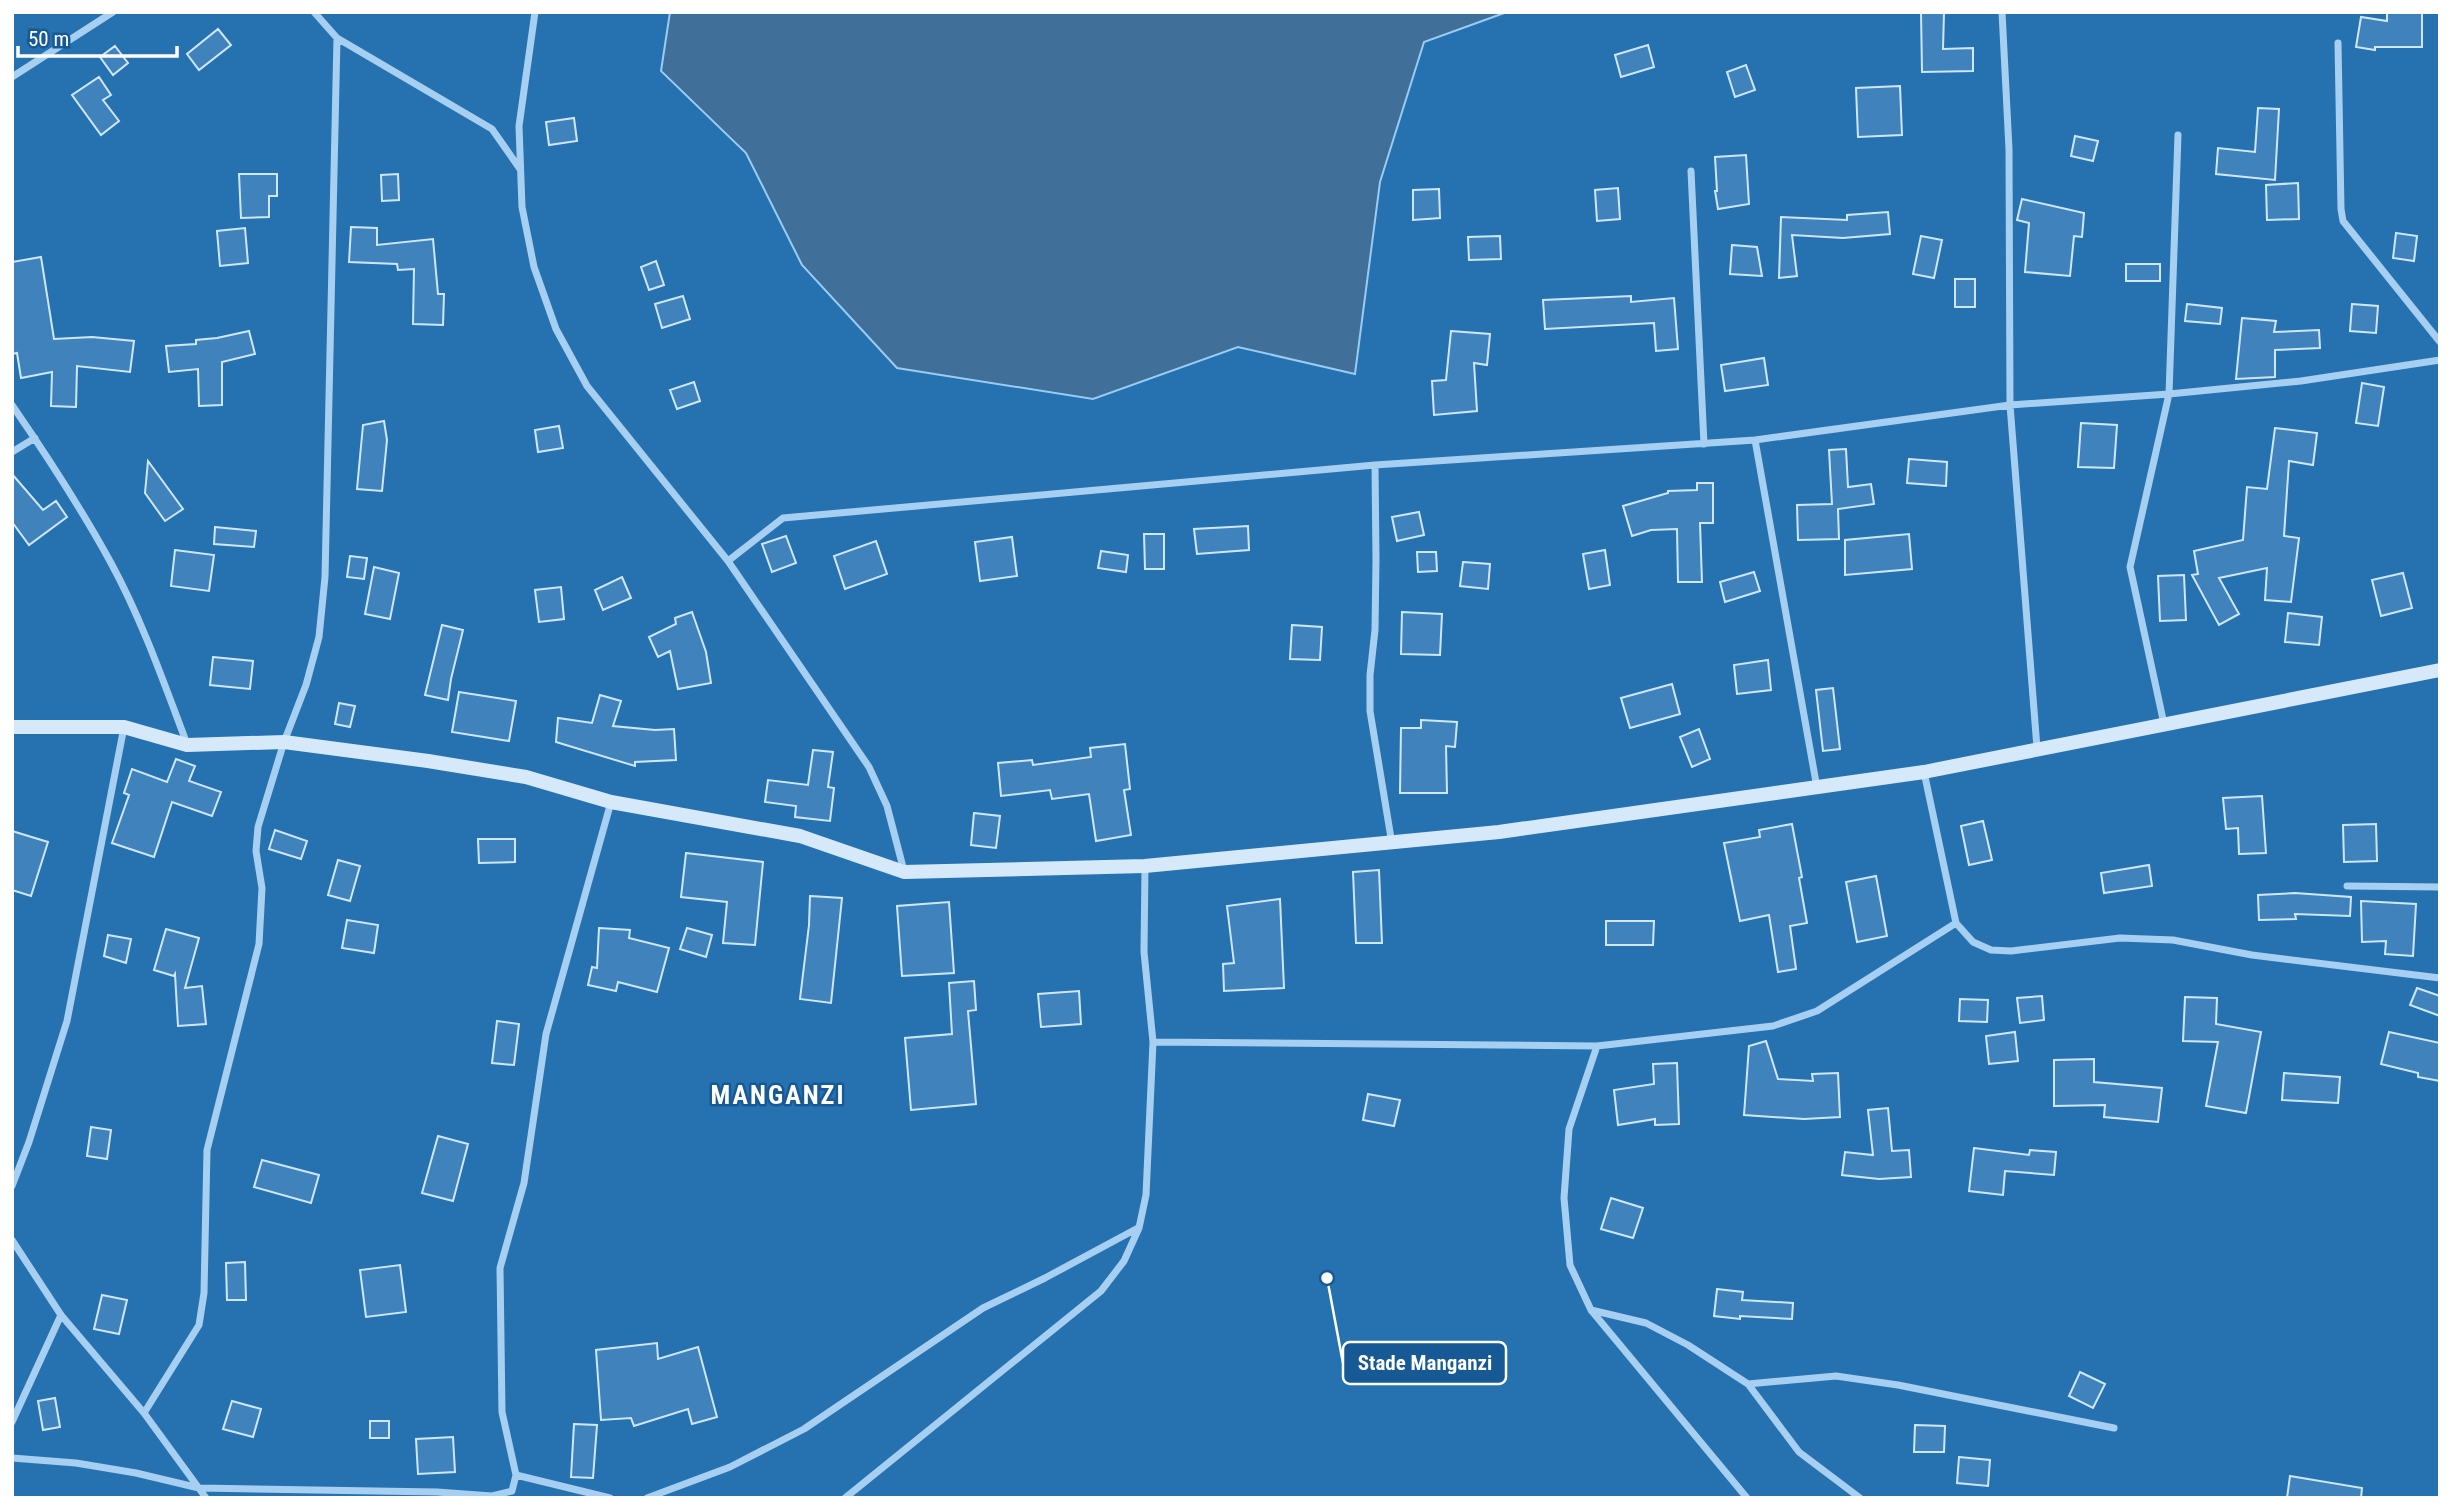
<svg xmlns="http://www.w3.org/2000/svg" width="2452" height="1510" font-family="'Roboto Condensed',sans-serif">
<style>
.green{fill:#2672b1}
.water{fill:#406f99;stroke:#9accf3;stroke-width:2}
.building{fill:#4082bc;stroke:#cee7fc;stroke-width:2}
.lines{fill:none;stroke-linecap:round;stroke-linejoin:round}
.minor{stroke:#a7cff1;stroke-width:7}
.secondary{stroke:#d6e9fb;stroke-width:14}
.labels{text-anchor:middle;stroke-width:5;stroke-linejoin:round;paint-order:stroke}
.district-label{font-size:26px;font-weight:bold;letter-spacing:2px;fill:#fff;stroke:#175994}
.leader{fill:none;stroke:#fff;stroke-width:2.5}
.callout-dot{fill:#fff;stroke:#175994;stroke-width:2.5}
.callout{fill:#175994;stroke:#fff;stroke-width:2.5}
.callout-label{font-size:21px;text-anchor:middle;font-weight:bold;fill:#fff}
</style>
<rect width="100%" height="100%" fill="#175994"/>
<path class="green" d="M12 12H2440V1498H12Z"/>
<path class="water" d="M670 12H1507L1424 42 1380 182 1355 374 1238 347 1093 399 897 368 802 265 746 153 661 71Z"/>
<path class="building" d="M1921 12H1944L1943 49 1973 48V71L1922 72Z
M2387 13H2422V47H2375V50L2356 47 2361 17 2387 21Z
M218 29 231 45 199 70 187 54Z
M1648 45 1654 67 1621 77 1615 55Z
M115 46 128 63 113 75 100 57Z
M1746 65 1755 90 1735 97 1727 72Z
M99 77 111 95 103 100 119 121 101 135 72 95Z
M1900 86 1902 135 1858 137 1856 88Z
M2258 108 2279 109 2275 180 2216 174 2218 148 2255 152Z
M574 118 577 141 549 145 546 122Z
M2075 136 2098 141 2093 161 2071 156Z
M1746 155 1749 204 1718 209 1715 191H1717L1715 157Z
M239 174H277V196H269V217L241 218Z
M398 174 399 200 382 201 381 175Z
M2298 183 2299 219 2267 220 2266 185Z
M1618 188 1620 219 1597 221 1595 190Z
M1439 189 1440 218 1413 220V190Z
M2022 199 2084 213 2082 237 2074 236 2070 276 2025 272 2029 223 2017 220Z
M1888 212 1890 234 1843 238 1792 235 1797 276 1779 278 1781 217 1847 220V215Z
M351 227 377 228V245L433 239 438 294H444L443 325 413 324 414 269 398 270 397 264 349 262Z
M245 228 248 263 220 266 217 231Z
M2396 233 2417 236 2414 261 2393 258Z
M1500 236 1501 259 1469 260 1468 237Z
M1921 236 1942 240 1934 278 1913 274Z
M1732 245 1757 247 1762 276 1730 274Z
M41 257 54 339 92 337 134 341 130 372 77 366 76 407 51 406 52 372 21 378 17 353 12 354V262Z
M656 261 664 285 649 290 641 267Z
M2126 264H2160V281H2126Z
M1955 279H1975V307H1955Z
M683 296 690 319 662 328 655 304Z
M1631 296V302L1674 298 1678 349 1656 351 1654 323 1545 329 1543 300Z
M2187 304 2222 308 2220 324 2185 321Z
M2352 304 2378 306 2376 333 2350 331Z
M2242 318 2276 321 2274 332 2319 330 2320 348 2275 350V377L2236 379Z
M249 331 255 354 222 362V405L199 406 198 369 169 372 166 346 196 344V340L217 338Z
M1451 331 1490 334 1487 365 1474 363 1477 411 1434 415 1432 381 1446 380Z
M1764 358 1768 385 1725 391 1721 365Z
M694 382 700 401 677 409 670 390Z
M2362 383 2384 387 2378 426 2356 423Z
M384 421 387 440 382 491 357 489 363 425Z
M2081 423 2117 425 2114 468 2078 467Z
M559 426 563 448 538 452 535 430Z
M2275 428 2317 433 2313 465 2289 461 2284 536 2299 538 2291 602 2265 600 2267 568 2219 578 2239 614 2219 625 2192 575 2198 574 2194 551 2243 540 2247 487 2267 489Z
M1846 449 1848 487 1871 484 1874 504 1838 509 1839 539 1798 540 1797 505 1832 504 1829 450Z
M1909 459 1947 462 1946 486 1907 483Z
M148 461 183 509 165 521 145 493Z
M12 474 43 510 56 501 67 517 29 545 12 522Z
M1697 483H1713V523H1700L1702 582H1678L1677 529 1651 530 1632 536 1623 506 1668 493V491L1697 490Z
M1419 512 1424 535 1397 541 1392 517Z
M1248 526 1249 550 1197 554 1194 529Z
M215 527 256 531 254 547 214 544Z
M1144 534H1164V569H1145Z
M1909 534 1912 569 1845 575V540Z
M786 536 796 563 772 572 762 544Z
M1012 537 1017 576 980 581 975 542Z
M876 541 887 574 845 589 834 556Z
M175 550 214 555 209 591 171 586Z
M1605 550 1610 585 1589 589 1583 554Z
M1101 551 1128 555 1126 572 1098 568Z
M1417 552H1436L1437 571 1418 572Z
M350 556 367 558 364 579 347 577Z
M1463 562 1490 564 1488 589 1460 586Z
M374 567 399 573 390 619 365 614Z
M1754 572 1760 591 1725 602 1720 582Z
M2403 573 2412 608 2381 616 2372 580Z
M2184 575 2186 620 2160 621 2158 576Z
M622 577 631 598 603 610 595 590Z
M561 587 564 619 539 622 535 590Z
M692 612 706 652 711 683 678 689 670 651 658 657 649 637 676 624 675 618Z
M1402 612 1442 614 1440 655 1401 654Z
M2288 613 2322 617 2319 645 2285 642Z
M442 625 463 630 451 679 448 700 425 695Z
M1292 625 1322 627 1320 660 1290 659Z
M213 657 253 661 250 689 210 685Z
M1768 660 1771 690 1737 694 1734 665Z
M1672 684 1680 714 1630 728 1621 698Z
M1833 688 1840 749 1823 751 1816 690Z
M459 692 516 701 509 741 452 732Z
M600 695 621 701 613 726 655 730 674 729 676 760 635 762V766L556 742 558 718 592 723Z
M339 703 355 706 350 727 335 724Z
M1421 720 1457 722 1455 747 1446 746 1447 793H1400L1401 728H1421Z
M1699 729 1710 759 1692 767 1680 737Z
M1125 744 1130 789 1124 790 1131 835 1096 841 1089 794 1052 799 1050 790 1001 796 998 763 1032 760 1033 765 1091 757 1090 748Z
M813 750 833 752 828 787 834 788 830 821 795 817 796 806 765 802 768 780 808 785Z
M176 759 195 766 189 781 221 792 212 816 172 802 154 857 112 843 129 795 124 793 132 769 167 782Z
M2262 796 2266 853 2239 854 2238 828 2226 829 2223 798Z
M974 813 1000 816 996 848 971 845Z
M1983 821 1992 860 1969 865 1961 826Z
M1792 824 1802 877 1799 878 1807 923 1790 926 1796 969 1778 972 1769 915 1740 921 1724 843 1760 837 1759 830Z
M2376 824 2377 861 2344 862 2343 825Z
M275 830 307 841 301 859 269 849Z
M12 831 48 842 31 896 12 890Z
M478 839H515V862L479 863Z
M686 853 763 862 755 945 723 943 727 902 681 897Z
M338 860 360 866 350 901 328 895Z
M2149 865 2152 886 2104 893 2101 873Z
M1379 870 1382 943H1356L1353 872Z
M1876 876 1887 936 1857 942 1846 882Z
M2295 893 2351 897 2350 916 2295 914 2296 919 2259 920 2258 895Z
M810 896 842 898 831 1003 800 999 809 925Z
M1280 899 1284 988 1224 991 1223 964 1234 963 1227 906Z
M2361 901 2416 904 2413 956 2385 954 2386 941 2362 942Z
M949 902 954 973 902 976 897 906Z
M347 920 378 925 374 953 342 948Z
M1606 921H1654L1653 945H1606Z
M599 928 630 930 629 938 669 948 657 992 618 982 616 991 588 985 592 967 597 968Z
M687 928 712 935 706 957 680 949Z
M166 929 199 938 185 988 202 986 206 1024 178 1026 175 974 174 976 154 970Z
M108 935 131 939 126 963 104 956Z
M974 981 976 1010 968 1011 976 1104 911 1110 905 1038 952 1034 949 983Z
M2417 988 2440 996V1016L2410 1005Z
M1079 991 1081 1024 1041 1027 1038 994Z
M2042 996 2044 1020 2020 1023 2017 998Z
M2185 997 2217 998 2216 1024 2261 1032 2246 1113 2206 1106 2218 1042 2183 1041Z
M1960 999 1988 1000 1987 1022 1959 1021Z
M497 1021 519 1024 514 1065 492 1063Z
M2015 1032 2018 1061 1989 1064 1986 1036Z
M2389 1032 2440 1043V1081L2418 1077V1073L2381 1064Z
M1766 1041 1778 1079 1813 1081 1812 1074 1838 1073 1840 1117 1804 1119 1744 1115 1749 1046Z
M2094 1059V1082L2162 1088 2158 1122 2104 1117 2105 1105 2054 1106V1060Z
M1677 1063 1679 1124 1655 1125V1119L1618 1125 1614 1090 1654 1084 1653 1064Z
M2284 1073 2340 1077 2338 1103 2282 1100Z
M1368 1094 1400 1100 1394 1126 1363 1120Z
M1888 1108 1892 1151 1909 1150 1911 1177 1879 1179 1842 1175 1845 1152 1873 1155 1868 1110Z
M91 1127 111 1130 107 1159 87 1156Z
M438 1136 468 1144 453 1201 422 1193Z
M1974 1148 2029 1155 2030 1150 2056 1152 2054 1175 2005 1171 2003 1195 1969 1191Z
M262 1160 319 1175 311 1203 254 1187Z
M1611 1198 1643 1208 1633 1238 1601 1229Z
M245 1262 246 1300H227L226 1263Z
M400 1265 406 1312 366 1317 360 1270Z
M1717 1289 1743 1292 1742 1300 1793 1303 1792 1319 1740 1316V1319L1714 1316Z
M102 1295 127 1300 119 1334 94 1329Z
M657 1343 658 1359 698 1347 717 1417 692 1424 688 1409 634 1426 631 1418 601 1420 596 1350Z
M2080 1372 2105 1384 2093 1408 2069 1396Z
M55 1398 60 1427 43 1430 38 1401Z
M232 1401 261 1409 253 1437 223 1429Z
M370 1421H389V1438H370Z
M574 1424 597 1425 593 1478 571 1477Z
M1915 1425 1945 1426 1944 1452H1914Z
M453 1437 455 1472 418 1474 416 1439Z
M1959 1457 1990 1460 1988 1486 1957 1483Z
M2290 1476 2362 1488 2361 1498H2287Z"/>
<g class="lines">
<path class="minor" d="M314 12 337 38 492 129 520 169
M535 12 519 126 522 207 534 267 556 329 587 386 728 561 869 767 887 806 904 871
M2002 12 2009 149 2010 405 2037 748
M2338 43 2341 209 2343 221 2440 342
M12 77 113 12
M1691 171 1704 444
M12 405C47 456 81 508 111 563 142 620 164 683 187 744
M1755 440 1817 788
M12 452 35 438
M1375 465 1376 560 1375 630 1370 675V711L1392 844
M728 561 783 518 1375 465 1755 440 2010 405 2169 394 2301 381 2440 360
M2164 724 2130 567 2169 394 2178 135
M2347 886 2440 887
M1956 923 1973 942 1991 950 2011 951 2120 938 2173 940 2252 955 2440 978
M1153 1042 1597 1046 1773 1026 1817 1011 1956 923 1924 772
M1597 1046 1569 1129 1564 1198 1570 1265 1591 1310 1747 1498
M12 1186 29 1142 67 1021 124 727
M12 1240 61 1315 144 1413 206 1498
M1591 1310 1646 1323 1688 1345 1748 1384 1836 1376 1898 1385 2114 1428
M1748 1384 1799 1452 1860 1498
M144 1413 199 1325 204 1293 207 1150 259 944 262 888 256 851 258 827 284 742 306 685 319 637 325 577 337 38
M12 1422 61 1315
M12 1458 76 1463 136 1473 199 1488 437 1492 492 1496 512 1491 516 1475 610 1498
M516 1475 502 1412 500 1268 524 1183 546 1034 611 802
M647 1498 730 1467 804 1429 983 1308 1045 1278 1138 1228
M845 1498 1101 1291 1124 1261 1139 1228 1146 1195 1153 1042 1144 952 1145 867"/>
<path class="secondary" d="M12 727H124L187 745 284 742 428 761 526 777 611 802 800 836 904 872 1145 866 1499 832 1924 772 2440 670"/>
</g>
<g class="labels">
<g class="district-label">
<text x="778" y="1104">MANGANZI</text>
</g>
</g>
<path class="leader" d="M1327 1278L1343 1363"/>
<circle class="callout-dot" cx="1327" cy="1278" r="7"/>
<rect class="callout" x="1343" y="1342" width="163" height="42" rx="7"/>
<g class="callout-label">
<text x="1425" y="1370">Stade Manganzi</text>
</g>
<rect width="2452" height="1510" fill="none" stroke="#ffffff" stroke-width="28"/>
<path d="M18 46v10h159v-10" fill="none" stroke="#ffffff" stroke-width="3.5"/>
<text x="28" y="46" font-size="21" fill="#ffffff" stroke="#175994" stroke-width="5" paint-order="stroke">50 m</text>
</svg>
